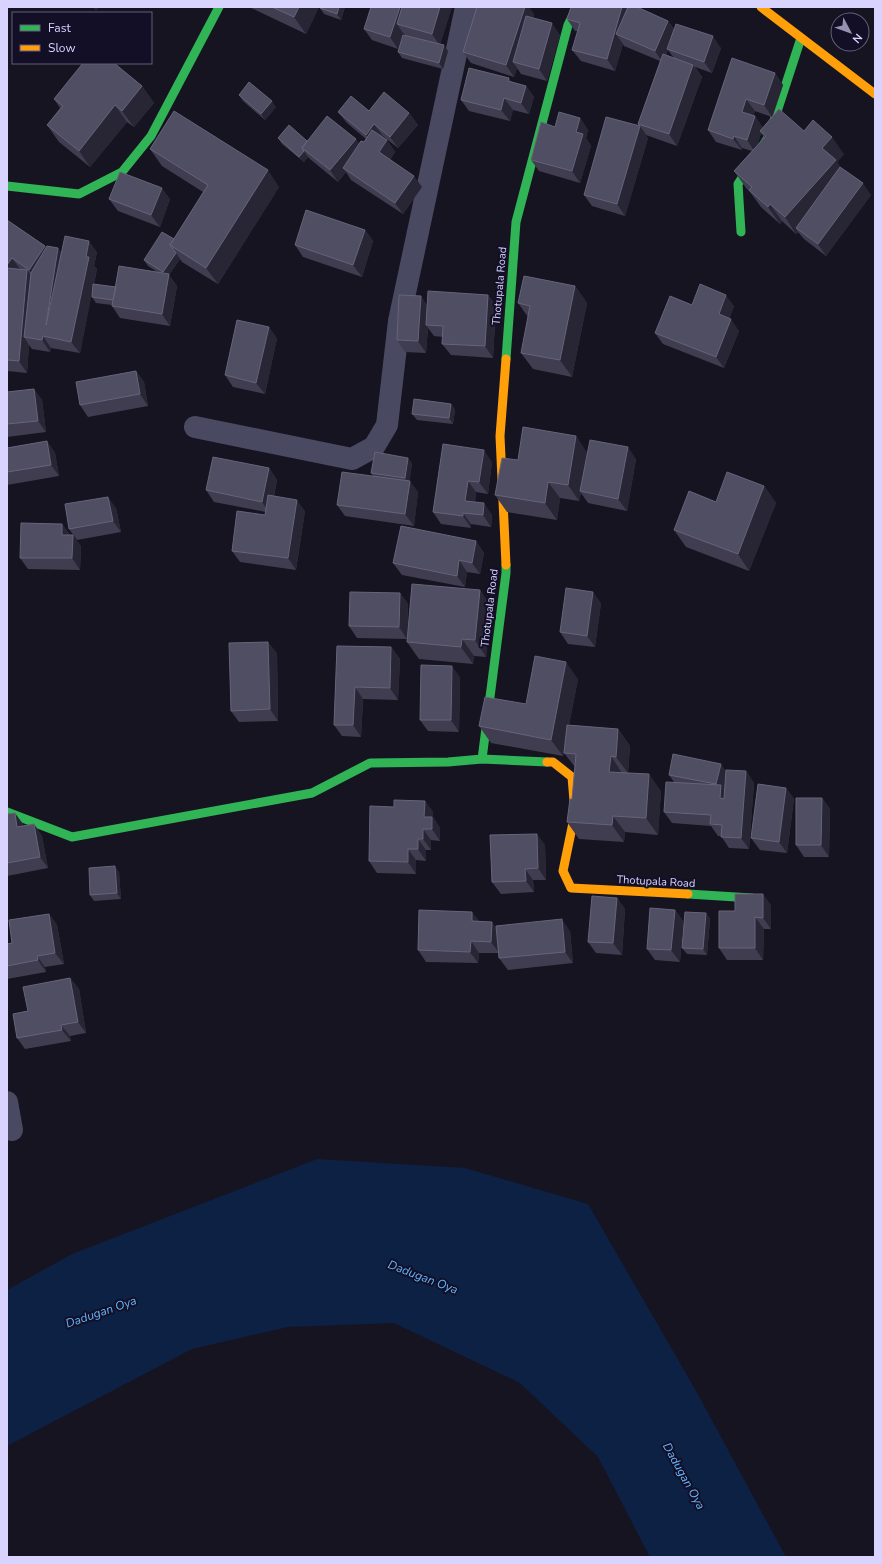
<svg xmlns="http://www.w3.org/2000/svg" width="882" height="1564" font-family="'Nunito Sans',sans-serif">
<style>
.water{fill:#0d2144}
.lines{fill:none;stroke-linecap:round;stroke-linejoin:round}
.street{stroke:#4a4962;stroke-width:22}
.fast{stroke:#30b455;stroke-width:9}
.slow{stroke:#ff9f0a;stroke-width:9}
.wall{fill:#403d50;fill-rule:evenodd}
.shaded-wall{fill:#282635}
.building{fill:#504e63;stroke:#66637b}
.labels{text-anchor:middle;stroke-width:4;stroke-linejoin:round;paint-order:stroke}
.street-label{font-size:11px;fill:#d9d4ff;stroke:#130f26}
.water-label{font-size:12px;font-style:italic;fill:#62b6ff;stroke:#130f26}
</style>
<rect width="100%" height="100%" fill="#161421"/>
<path class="water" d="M317 1159 465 1168 588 1204 695 1389 786 1557H650L598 1457 520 1383 394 1323 288 1327 192 1349 7 1446V1290L72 1254Z"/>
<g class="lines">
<path class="street" d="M195 427 352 459 374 447 387 425 399 321 466 7
M7 1102 12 1130"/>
<path class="fast" d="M7 186 79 194 122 172 151 136 219 7
M741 232 738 184 769 136 801 38
M506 359 516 222 568 25 577 7
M506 565V573L482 759 547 762
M7 812 72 837 312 793 370 763 448 762 482 759
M688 894 752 898"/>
<path class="slow" d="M761 7 875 94
M506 565 500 436 506 359
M547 762H553L572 777 575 813 563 871 571 888 688 894"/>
</g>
<path class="wall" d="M249 7H319L306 34Z
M345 7 341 20 324 14 320 8Z
M371 7H452L440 44 448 51 443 69 402 58 398 52 405 35 403 33 398 49 372 40 364 29Z
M534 14 533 18 560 35 547 81 521 74 517 68 514 77 471 63 463 52Z
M567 19 668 21 674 29 721 48 712 73 695 67 702 77 677 146 646 135 638 124 660 61 624 46 623 44 615 71 581 61 572 50 578 31H575ZM668 50 674 58 666 55Z
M775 73 783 85 773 116 804 131 844 154 837 162 841 168 871 195 826 256 804 239 798 232 796 234 782 221 780 224 761 207 750 192 746 188 734 171 752 151 742 148V150L716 142 708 130ZM755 111 772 117 763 128 755 116H753ZM761 133 764 137 757 146Z
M512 82 526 86 534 97 529 114 513 110 510 121 469 111 461 100Z
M142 86 154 103 134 127 127 122 90 167 59 142 47 125 60 108 54 99Z
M239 95 276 107 265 120 243 101Z
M369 111 409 113 418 125 398 148 383 136 382 137 387 140 395 152 390 160 422 187 403 214 351 180 346 172 338 182 310 159 308 157 304 162 282 144 278 138 359 144 364 142 366 139 347 123 338 112Z
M580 118 588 130 586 138 591 146 580 183 539 171 531 160 555 127Z
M648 138 625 216 592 206 584 195Z
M150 149 279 187 218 284 182 262 180 259 169 275 177 286 170 326 120 318 112 306V305L96 303 92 297V291L80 353 51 348 50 352 32 349 29 345 27 373 7 371V220L45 246 47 248H58L61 253 97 252 94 266 97 269 94 284 116 287 159 273 148 266 144 260 174 239 203 192 162 166Z
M109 199H170L160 227 118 211Z
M365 230 373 241 362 277 303 257 295 245Z
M575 286 587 303 572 377 533 369 521 353 528 317 518 303Z
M488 295 496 306 493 358 451 355 442 344 443 337 434 336 428 328 426 353 405 352 397 340 427 305Z
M692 305 734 306 729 319 739 331 724 368 663 344 655 333Z
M277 338 265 394 233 387 225 375Z
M136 371 144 382 148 406 88 417 80 405Z
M34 389 42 400 46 432 7 437V392Z
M451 404 455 410 453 424 417 420 412 414Z
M576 436 587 453 586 462 636 459 627 511 588 503 581 493 579 501 560 498 557 520 507 512 495 495 518 460Z
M47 441 55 453 59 476 7 485V448Z
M443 444 492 462 488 494 476 492 475 502 492 515 491 527 471 524V528L441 524 433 512Z
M408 458 412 464 409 481 418 492 414 526 345 516 337 505 373 476 371 473Z
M269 468 277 480 274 496 305 511 296 570 240 562 232 551 265 515 266 512 214 502 206 490Z
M764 486 776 503 749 571 686 547 674 530 716 502Z
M116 508 121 532 77 540 69 529Z
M62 524 70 535 81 546 80 570 28 569 20 558Z
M476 541 484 553 480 574 467 572 465 587 402 575 393 563Z
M480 590 491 607 486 657 474 656 473 664 419 659 407 642Z
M400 593 408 604 407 639 357 638 349 626Z
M601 603 595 647 568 644 560 632Z
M337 646 391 647 400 659 398 700 363 699 361 737 342 736 334 725Z
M277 653 278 721 239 722 231 711Z
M460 677 459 732 428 731 420 720Z
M578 679 569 725 618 729 630 746 628 773 661 791 658 835 625 832 624 842 579 839 567 822 572 799 575 767 564 753 565 746 563 756 491 743 479 726Z
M726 771H746L754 783 749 849 729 848 721 836H718L711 826 672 823 664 812 674 782 669 775Z
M786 788 794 799 787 853 760 850 751 838Z
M822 798 830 809 829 857H804L796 845Z
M425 801 433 812V817L440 828V841L431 840V850H426V861L416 860V874L377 873 369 861 394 807Z
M7 814 23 824V826L34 824 42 836 48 868 7 876Z
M545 845 546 880H533L534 892 501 894 492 882Z
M119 872 121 899 94 901 90 895Z
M617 898 625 909 622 955 596 953 588 942Z
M771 905V929H764L763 960H727L719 948 735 911Z
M675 910 683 921 680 962 655 960 647 949Z
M706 913 710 919 707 955 687 954 682 948Z
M49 914 57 925 64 964 45 967 46 972 7 979V944L12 943Z
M479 921 496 928 570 931 573 963 508 970 499 958V953H479L478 963 426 962 418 950Z
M70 978 79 989 86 1033 70 1036 71 1041 25 1049 17 1038 28 1011Z"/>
<path class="shaded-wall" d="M93 7H99L96 11Z
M299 7H319L306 34 294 17Z
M339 7H345L341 20 337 14Z
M400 7H412L397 24 403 33 398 49 390 37Z
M440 7H452L440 46 432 34Z
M525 7H529L534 14 518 64 513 62 517 68 514 77 506 65Z
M622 7H632L616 34 623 44 615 71 607 59Z
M668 21 676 32 667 49 668 50 663 63 655 51Z
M552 23 560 35 547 81 539 69Z
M713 36 721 48 712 73 704 62Z
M444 45 448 51 443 69 439 63Z
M693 65 702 77 677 146 669 134Z
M775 73 783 85 772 117 764 105Z
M509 78 517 89 508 81Z
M142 86 154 103 134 127 122 111Z
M526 86 534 97 529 114 521 103Z
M504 98 513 110 510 121 501 110Z
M746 99 755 111 750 124 742 112Z
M272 101 276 107 265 120 261 114Z
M115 105 127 122 90 167 79 151Z
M409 113 418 125 398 148 390 137Z
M755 116 763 128 760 131 761 133 755 152 747 140Z
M580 118 588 130 586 138 591 146 580 183 572 171 576 132Z
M374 124 383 136 374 146 366 135Z
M640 126 648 138 625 216 617 204Z
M734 136 742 148V150L733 139Z
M832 137 844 154 837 162 848 177 796 228 798 232 796 234 785 217 822 148Z
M356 139 364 150 343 168 346 172 338 182 330 170Z
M387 140 395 152 387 164 379 152Z
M304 151 308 157 304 162 299 157Z
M268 170 279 187 218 284 206 268Z
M414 176 422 187 403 214 395 203Z
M863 183 871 195 826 256 818 244Z
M162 188 170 199 160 227 151 215Z
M770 204 782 221 780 224 768 207Z
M365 230 373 241 362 277 353 265Z
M89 241 97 252 94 266 97 269 80 353 71 342 86 257Z
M45 246 54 258 37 281 29 270Z
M58 248 66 260 46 325Z
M176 253 180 259 169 275 177 286 170 326 162 314 168 278 163 272Z
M12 258 20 269H7V265Z
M27 270 35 281 24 337 29 345 27 373 19 361Z
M575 286 587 303 572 377 560 360Z
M488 295 496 306 493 358 485 346Z
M726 295 734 306 727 326 719 314Z
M421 296 429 308 426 325 428 328 426 353 418 341Z
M731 319 739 331 724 368 716 357Z
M269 327 277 338 265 394 256 383Z
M43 336 51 348 50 352 42 340Z
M136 371 144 382 148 406 140 394Z
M34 389 42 400 46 432 38 421Z
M451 404 455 410 453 424 449 418Z
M576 436 587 453 581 492 580 491 581 493 579 501 568 485Z
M47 441 55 453 59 476 51 465Z
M628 447 636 459 627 511 618 499Z
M484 450 492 462 488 494 479 482Z
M408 458 412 464 409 484 405 478Z
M269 468 277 480 270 513 262 502Z
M410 481 418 492 414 526 405 514Z
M468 481 476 492 473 513 465 501Z
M548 482 560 498 557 520 545 503Z
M764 486 776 503 749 571 738 554Z
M108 497 116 508 121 532 113 521Z
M297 500 305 511 296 570 288 558Z
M484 503 492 515 491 527 483 515Z
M463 513 471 524V528L463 516Z
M62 524 70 536 62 535Z
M73 535 81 546 80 570 72 558Z
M476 541 484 553 480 574 472 563Z
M459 560 467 572 465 587 457 576Z
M480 590 491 607 486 657 475 640Z
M593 592 601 603 595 647 587 636Z
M400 593 408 604 407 639 399 627Z
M462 639 474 656 473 664 461 647Z
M268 642 277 653 278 721 270 709Z
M391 647 400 659 398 700 390 688Z
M566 662 578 679 563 756 551 740Z
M452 666 460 677 459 732 451 720Z
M355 687 363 699 361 737 353 725Z
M618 729 630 746 628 773 616 757Z
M611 756 622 773 609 772Z
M721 764 729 775 728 810 720 798 721 790 716 784Z
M746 771 754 783 749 849 741 838Z
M649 774 661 791 658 835 646 818Z
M786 788 794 799 787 853 779 842Z
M822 798 830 809 829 857 821 845Z
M425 801 433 812V817L440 828V841L424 817Z
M15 813 23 824 25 839 17 827Z
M613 816 625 832 624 842 612 825Z
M34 824 42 836 48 868 40 857Z
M423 829 431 840V850L423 839Z
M537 834 545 845 546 880 538 868Z
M418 839 426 850V861L418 849Z
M408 849 416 860V874L408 862Z
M115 866 119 872 121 899 117 893Z
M525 869 533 880 534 892 526 881Z
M763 894 771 905V929L763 918Z
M617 898 625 909 622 955 613 943Z
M675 910 683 921 680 962 671 950Z
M472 912 481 923 472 921Z
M706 913 710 919 707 955 703 949Z
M49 914 57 925 64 964 55 953Z
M755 917 764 929 763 960 755 948Z
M562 919 570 931 573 963 565 952Z
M492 922 500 933 499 953 491 942Z
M471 941 479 953 478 963 470 952Z
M37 956 45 967 46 972 38 960Z
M70 978 79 989 86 1033 78 1022Z
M61 1025 70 1036 71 1041 62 1030Z"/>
<path class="building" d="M272 7H299L294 17Z
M320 7H339L337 14 320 8Z
M371 7H400L390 37 364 29Z
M402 7H440L432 34 397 24Z
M477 7H525L506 65 463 52Z
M571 7H622L607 59 572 50 580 23 567 19Z
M628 7H637L668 21 655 51 616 34Z
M526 16 552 23 539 69 513 62Z
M676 24 713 36 704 62 667 49Z
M403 35 444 45 439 63 398 52Z
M663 54 693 65 669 134 638 124Z
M732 58 775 73 764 105 746 99 742 112 755 116 747 140 734 136 733 139 708 130Z
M83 63H114L142 86 122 111 115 105 79 151 47 125 63 106 54 99Z
M469 68 509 78 508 81 526 86 521 103 504 98 501 110 461 100Z
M249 82 272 101 261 114 239 95Z
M384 92 409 113 390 137 374 124 366 135 338 112 351 96 369 111Z
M779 109 804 131 813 120 832 137 822 148 836 160 785 217 770 204 768 207 749 190 752 187 734 171 766 136 760 131Z
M174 111 268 170 206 268 170 245 208 185 150 149Z
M559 112 580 118 576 132 583 134 572 171 531 160 541 122 555 127Z
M327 116 356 139 330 170 302 148Z
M606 117 640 126 617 204 584 195Z
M289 125 307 141 302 148 304 151 299 157 278 138Z
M372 130 387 140 379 152 414 176 395 203 343 168 361 141 364 142Z
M840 167 863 183 818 244 796 228Z
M120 172 162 188 151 215 109 199Z
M306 210 365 230 353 265 295 245Z
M7 220 45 246 29 270 12 258 7 265Z
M162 232 174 239 170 245 176 253 163 272 144 260Z
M65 236 89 241 86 257H89L71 342 43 336 42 340 24 337 31 273 47 246 58 248 46 325Z
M119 266 169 274 162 314 112 306Z
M7 268 27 270 19 361 7 360Z
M524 276 575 286 560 360 521 353 530 306 518 303Z
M93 284 116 287 113 300 92 297Z
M700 284 726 295 719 314 731 319 716 357 655 333 670 296 692 305Z
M428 291 488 295 485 346 442 344 443 326 426 325Z
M399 295 421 296 418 341 397 340Z
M237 320 269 327 256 383 225 375Z
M136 371 140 394 80 405 76 382Z
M34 389 38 421 7 424V392Z
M414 399 451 404 449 418 412 414Z
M523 427 576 436 568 485 548 482 545 503 495 495 502 458 518 460Z
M590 440 628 447 618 499 580 491Z
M47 441 51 465 7 472V448Z
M443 444 484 450 479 482 468 481 465 501 484 503 483 515 463 513V516L433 512Z
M375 452 408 458 405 478 371 473Z
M213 457 269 468 262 502 206 490Z
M342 472 410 481 405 514 337 505Z
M727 472 764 486 738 554 674 530 689 491 716 502Z
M268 495 297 500 288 558 232 551 237 511 265 515Z
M108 497 113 521 69 529 65 504Z
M21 523 62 524V535H73L72 558H20Z
M401 526 476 541 472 563 459 560 457 576 393 563Z
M412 584 480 590 475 640 462 639 461 647 407 642Z
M566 588 593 592 587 636 560 632Z
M350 592 400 593 399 627 349 626Z
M268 642 270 709 231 711 229 643Z
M337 646 391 647 390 688 355 687 353 725H334Z
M535 656 566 662 551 740 479 726 485 697 526 704Z
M421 665 452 666 451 720H420Z
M567 725 618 729 616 757 611 756 609 772 649 774 646 818 613 816 612 825 567 822 570 799H572L576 754 564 753Z
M673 754 721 764 716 784 669 775Z
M726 770 746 771 741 838 721 837 722 825 710 824 711 815 664 812 666 782 721 785 720 798 724 799Z
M758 784 786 788 779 842 751 838Z
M796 798H822L821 845H796Z
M394 800 425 801 424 817H432V829H423V839H418V849H408V862L369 861 370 806 394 807Z
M15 813 17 827 34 824 40 857 7 863V814Z
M537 834 538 868 525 869 526 881 492 882 490 835Z
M115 866 117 893 90 895 89 868Z
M735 894H763V918L755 917V948H719V911H735Z
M592 896 617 898 613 943 588 942Z
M650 908 675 910 671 950 647 949Z
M419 910 472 912V921L492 922 491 942 471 941 470 952 418 950Z
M685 912 706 913 703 949 682 948Z
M49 914 55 953 37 956 38 960 7 966V944L12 943 9 920Z
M562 919 565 952 499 958 496 926Z
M70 978 78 1022 61 1025 62 1030 17 1038 13 1014 28 1011 23 987Z"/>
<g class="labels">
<g class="street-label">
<text transform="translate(499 286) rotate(-85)" y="4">Thotupala Road</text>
<text transform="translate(489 608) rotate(-83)" y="4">Thotupala Road</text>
<text transform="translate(656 881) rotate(3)" y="4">Thotupala Road</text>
</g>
<g class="water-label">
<text transform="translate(423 1277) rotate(21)" y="4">Dadugan Oya</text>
<text transform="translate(101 1312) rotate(-19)" y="4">Dadugan Oya</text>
<text transform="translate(684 1476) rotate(61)" y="4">Dadugan Oya</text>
</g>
</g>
<rect width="882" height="1564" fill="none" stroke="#d9d4ff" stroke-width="16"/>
<rect x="12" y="12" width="140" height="52" fill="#130f26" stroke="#625e7d"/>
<rect x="20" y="25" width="20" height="6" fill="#30b455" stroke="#625e7d"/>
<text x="48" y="32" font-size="12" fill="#d9d4ff">Fast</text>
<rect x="20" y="45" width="20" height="6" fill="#ff9f0a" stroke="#625e7d"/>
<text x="48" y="52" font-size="12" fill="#d9d4ff">Slow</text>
<g transform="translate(850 32) rotate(131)"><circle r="19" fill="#130f26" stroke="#625e7d"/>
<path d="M0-3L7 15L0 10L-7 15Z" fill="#9591b1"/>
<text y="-6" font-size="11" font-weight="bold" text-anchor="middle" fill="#d9d4ff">N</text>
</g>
</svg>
